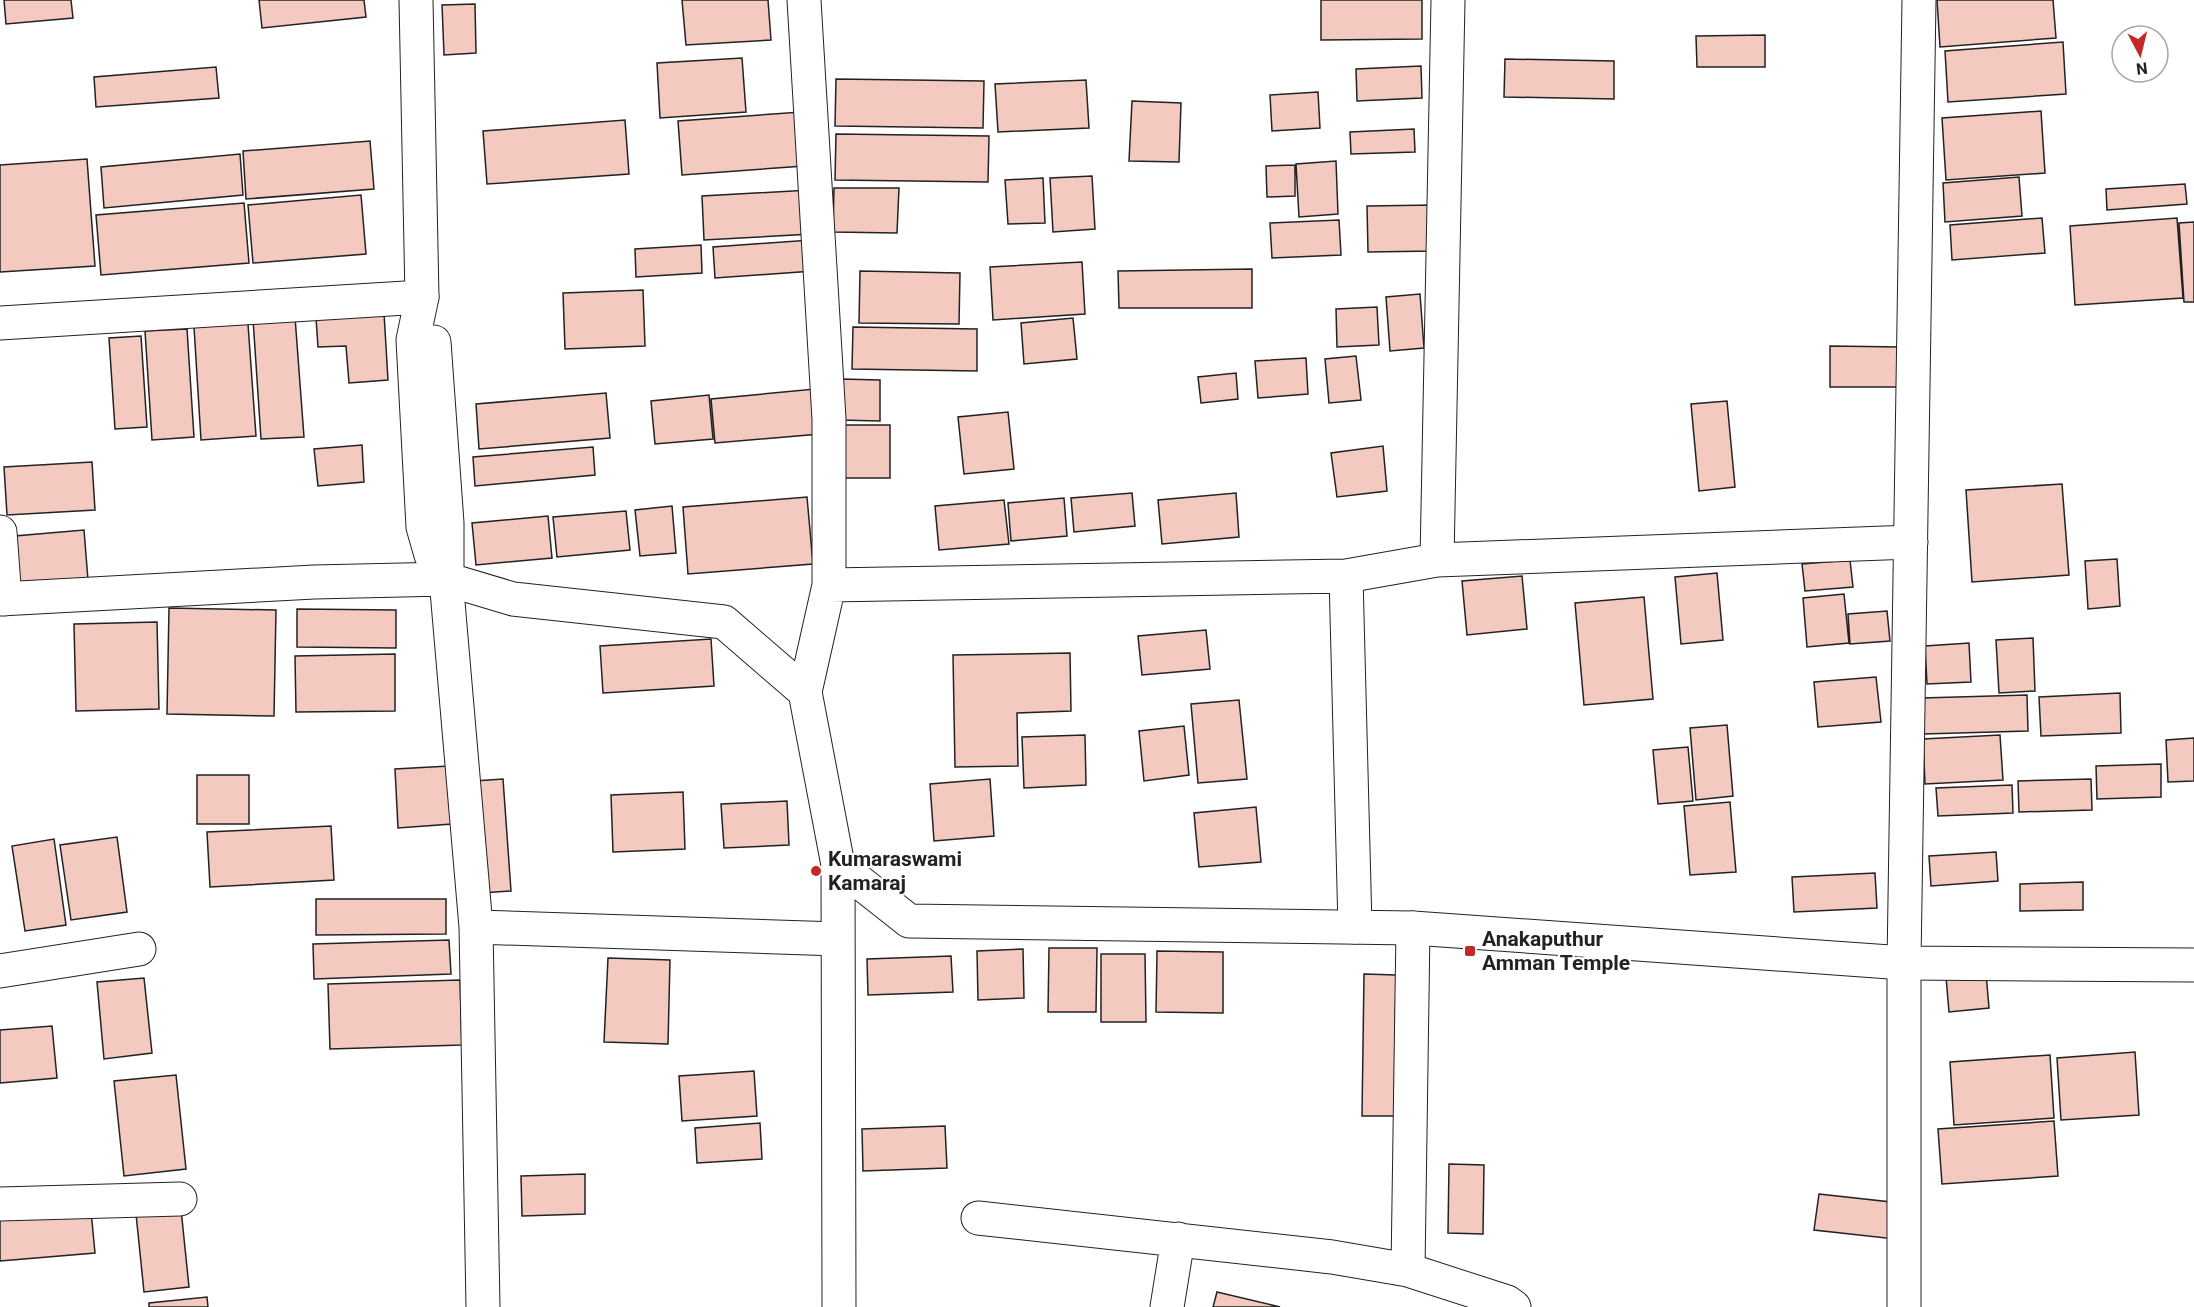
<svg xmlns="http://www.w3.org/2000/svg" width="2194" height="1307" font-family="Roboto,sans-serif">
<style>
.building{fill:#f3c9c0;stroke:#222;stroke-width:1.5}
.lines{fill:none;stroke-linecap:round;stroke-linejoin:round}
.minor-casing{stroke:#222;stroke-width:35}
.major-casing{stroke:#222;stroke-width:35}
.minor{stroke:#fff;stroke-width:33}
.major{stroke:#fff;stroke-width:33}
.poi-dot{fill:#c62828;stroke:#fff;stroke-width:2}
.labels{text-anchor:middle;stroke-width:4.5;stroke-linejoin:round;paint-order:stroke}
.poi-label{font-size:21px;font-weight:bold;fill:#222;stroke:#fff;text-anchor:start}
</style>
<rect width="100%" height="100%" fill="#fff"/>
<path class="building" d="M4 0H71L73 18 6 24Z
M259 0H364L366 17 262 28Z
M682 0H768L771 40 686 45Z
M1321 0H1422V39L1321 40Z
M1937 0H2053L2056 38 1940 47Z
M475 4 476 53 444 55 442 5Z
M1765 35V67H1697L1696 36Z
M2063 42 2066 94 1948 102 1945 51Z
M742 58 746 112 660 118 657 63Z
M1505 59 1614 61V99L1504 97Z
M1421 66 1422 98 1357 101 1356 69Z
M216 67 219 98 96 107 94 77Z
M836 79 984 81 983 128 835 126Z
M1086 80 1089 128 998 132 995 84Z
M1318 92 1320 128 1272 131 1270 95Z
M1132 101 1181 103 1179 162 1129 161Z
M2041 111 2045 173 1946 180 1942 118Z
M801 112 804 166 682 175 678 121Z
M625 120 629 174 487 184 483 131Z
M1414 129 1415 152 1351 154 1350 132Z
M836 134 989 136 988 182 835 180Z
M370 141 374 189 246 199 243 151Z
M240 154 243 195 104 208 101 167Z
M87 159 95 266 0 272V165Z
M1336 161 1338 214 1299 217 1296 164Z
M1295 165V196L1267 197 1266 166Z
M1092 176 1095 229 1053 232 1050 178Z
M2019 177 2022 216 1945 222 1943 183Z
M1043 178 1045 223 1008 224 1005 180Z
M2185 184 2187 204 2107 210 2106 189Z
M834 188H899L897 233 833 232Z
M810 190 812 234 704 240 702 196Z
M361 195 366 254 253 263 248 205Z
M244 203 249 263 101 275 96 215Z
M1434 205 1435 251 1368 252 1367 206Z
M2042 218 2045 253 1952 260 1950 225Z
M2177 218 2183 298 2075 305 2070 226Z
M1339 220 1341 255 1272 258 1270 223Z
M2194 222V302H2184L2179 223Z
M811 240 813 271 715 278 713 247Z
M701 245 702 273 636 277 635 249Z
M1082 262 1085 314 993 320 990 267Z
M1252 269V308H1119L1118 271Z
M860 271 960 273 959 324 859 323Z
M643 290 645 346 565 349 563 293Z
M1420 294 1424 348 1390 351 1386 297Z
M1377 307 1379 345 1337 347 1336 309Z
M384 313 388 380 349 383 346 346 318 347 316 318Z
M295 317 304 437 261 439 253 319Z
M1073 318 1077 359 1024 364 1021 323Z
M248 324 256 436 201 440 194 327Z
M853 327 977 329V371L852 369Z
M187 329 194 437 152 440 145 331Z
M141 336 147 427 115 429 109 338Z
M1830 346 1901 347V387H1830Z
M1356 356 1361 400 1329 403 1325 359Z
M1306 358 1308 394 1258 398 1255 361Z
M1236 373 1238 399 1201 403 1198 377Z
M841 379 880 380V421L840 420Z
M815 389 820 434 715 443 711 399Z
M606 393 610 438 479 449 476 404Z
M709 395 713 439 655 444 651 401Z
M1727 401 1735 487 1699 491 1691 404Z
M1008 412 1014 469 964 474 958 417Z
M834 425H890V478H834Z
M362 445 364 482 318 486 314 449Z
M1383 446 1387 491 1337 497 1331 453Z
M593 447 595 475 475 486 473 457Z
M92 462 95 510 7 515 4 467Z
M2062 484 2069 575 1972 582 1966 490Z
M1132 493 1135 526 1074 532 1071 498Z
M1236 493 1239 537 1162 544 1158 500Z
M807 497 813 564 688 574 683 507Z
M1064 498 1067 536 1011 541 1008 503Z
M1004 500 1009 544 939 550 935 506Z
M672 506 676 553 640 556 635 510Z
M626 511 630 550 557 557 553 517Z
M548 516 552 558 476 565 472 523Z
M84 530 88 580 8 587 3 537Z
M2117 559 2120 606 2088 609 2085 561Z
M1850 560 1853 587 1805 591 1802 564Z
M1717 573 1723 640 1681 644 1675 577Z
M1522 576 1527 629 1467 635 1462 581Z
M1844 594 1849 643 1807 647 1803 598Z
M1644 597 1653 699 1584 705 1575 603Z
M169 608 276 610 274 716 167 714Z
M297 609 396 610V648L297 647Z
M1887 611 1890 641 1850 644 1848 614Z
M157 622 159 709 76 711 74 624Z
M1206 630 1210 669 1142 675 1138 636Z
M2033 638 2035 691 1999 693 1996 640Z
M711 639 714 686 603 693 600 646Z
M1969 643 1971 682 1927 684 1925 646Z
M1070 653 1071 711 1017 713 1018 766 955 767 953 655Z
M395 654V711L296 712 295 656Z
M1876 677 1881 722 1818 727 1814 682Z
M2120 693 2121 733 2041 736 2039 697Z
M2027 695 2028 731 1923 734 1922 698Z
M1239 700 1247 779 1198 783 1191 704Z
M1727 725 1733 796 1696 800 1690 728Z
M1184 726 1189 775 1144 781 1139 731Z
M1085 735 1086 785 1024 788 1022 737Z
M2000 735 2003 780 1925 784 1923 739Z
M2194 738V781L2168 782 2166 740Z
M1688 747 1693 801 1658 804 1653 750Z
M2161 764V797L2097 799 2096 766Z
M449 766 452 824 398 828 395 769Z
M197 775H249V824H197Z
M503 779 511 891 481 893 474 781Z
M990 779 994 836 934 841 930 784Z
M2091 779 2092 810 2019 812 2018 781Z
M2012 785 2013 813 1938 816 1936 788Z
M683 792 685 849 613 852 611 795Z
M787 801 789 845 724 848 721 804Z
M1730 802 1736 872 1690 875 1684 806Z
M1256 807 1261 862 1199 867 1194 813Z
M331 826 334 880 210 887 207 832Z
M117 837 127 912 71 920 60 845Z
M54 839 66 925 25 931 12 846Z
M1996 852 1998 881 1931 886 1929 856Z
M1875 873 1877 908 1794 912 1792 877Z
M2083 882V910L2020 911V884Z
M316 899H446V934L316 935Z
M449 940 451 974 314 979 313 944Z
M1049 948H1097L1096 1012H1048Z
M1023 949 1024 998 978 1000 977 951Z
M1157 951 1223 952V1013L1156 1012Z
M1101 954H1145L1146 1022H1101Z
M951 956 953 992 868 995 867 959Z
M608 958 670 960 668 1044 604 1042Z
M1986 973 1989 1008 1949 1012 1946 977Z
M1364 974 1396 975 1394 1116H1362Z
M144 978 152 1053 104 1059 97 982Z
M460 980 462 1045 330 1049 328 984Z
M52 1026 57 1078 0 1083V1030Z
M2135 1052 2139 1115 2061 1120 2057 1058Z
M2050 1055 2054 1118 1954 1125 1950 1062Z
M754 1071 757 1116 682 1121 679 1076Z
M176 1075 186 1169 124 1176 114 1081Z
M2054 1121 2058 1176 1942 1184 1938 1129Z
M760 1123 762 1159 697 1163 695 1128Z
M945 1126 947 1168 863 1171 862 1129Z
M1449 1164 1484 1165 1483 1234 1448 1233Z
M585 1174V1214L522 1216 521 1176Z
M1819 1194 1900 1203 1895 1239 1814 1230Z
M181 1209 189 1287 144 1292 136 1214Z
M91 1211 95 1253 0 1261V1220Z
M1217 1292 1280 1307H1213Z
M207 1297 208 1307H149V1303Z"/>
<g class="lines">
<g class="minor-casing">
<path id="minor" d="M804 0 829 419V585L805 692
M0 323 422 297
M0 532 5 599
M1437 560 1448 0
M1346 576 1355 927
M829 585 1346 576 1437 560 1911 542
M0 599 314 582 446 579 476 927 483 1307
M838 865 839 1307
M476 927 838 939
M0 971 139 949
M0 1204 180 1199
M978 1218 1332 1257 1408 1270 1507 1302 1514 1307
M1408 1270 1413 928
M1167 1307 1178 1239
M1904 1307V963L1919 0"/>
</g>
<g class="major-casing">
<path id="major" d="M416 0 422 297 413 340 423 527 431 555 446 579 513 599 724 622 805 692 838 865 909 921 1413 928 1904 963 2194 965
M434 342 447 523V572"/>
</g>
<use href="#minor" class="minor"/>
<use href="#major" class="major"/>
</g>
<g class="poi-dot">
<circle cx="816" cy="871" r="6"/>
<rect x="1464" y="945" width="12" height="12" rx="3"/>
</g>
<g class="labels">
<g class="poi-label">
<text x="828" y="866">Kumaraswami<tspan x="828" dy="24">Kamaraj</tspan></text>
<text x="1482" y="946">Anakaputhur<tspan x="1482" dy="24">Amman Temple</tspan></text>
</g>
</g>
<g transform="translate(2140 54) rotate(173)"><circle r="28" fill="#ffffff" stroke="#a7a7a7" stroke-width="1.5"/>
<path d="M0-4.5L10 22L0 15L-10 22Z" fill="#c62828"/>
<text y="-9" font-size="16" font-weight="bold" text-anchor="middle" fill="#222222">N</text>
</g>
</svg>
